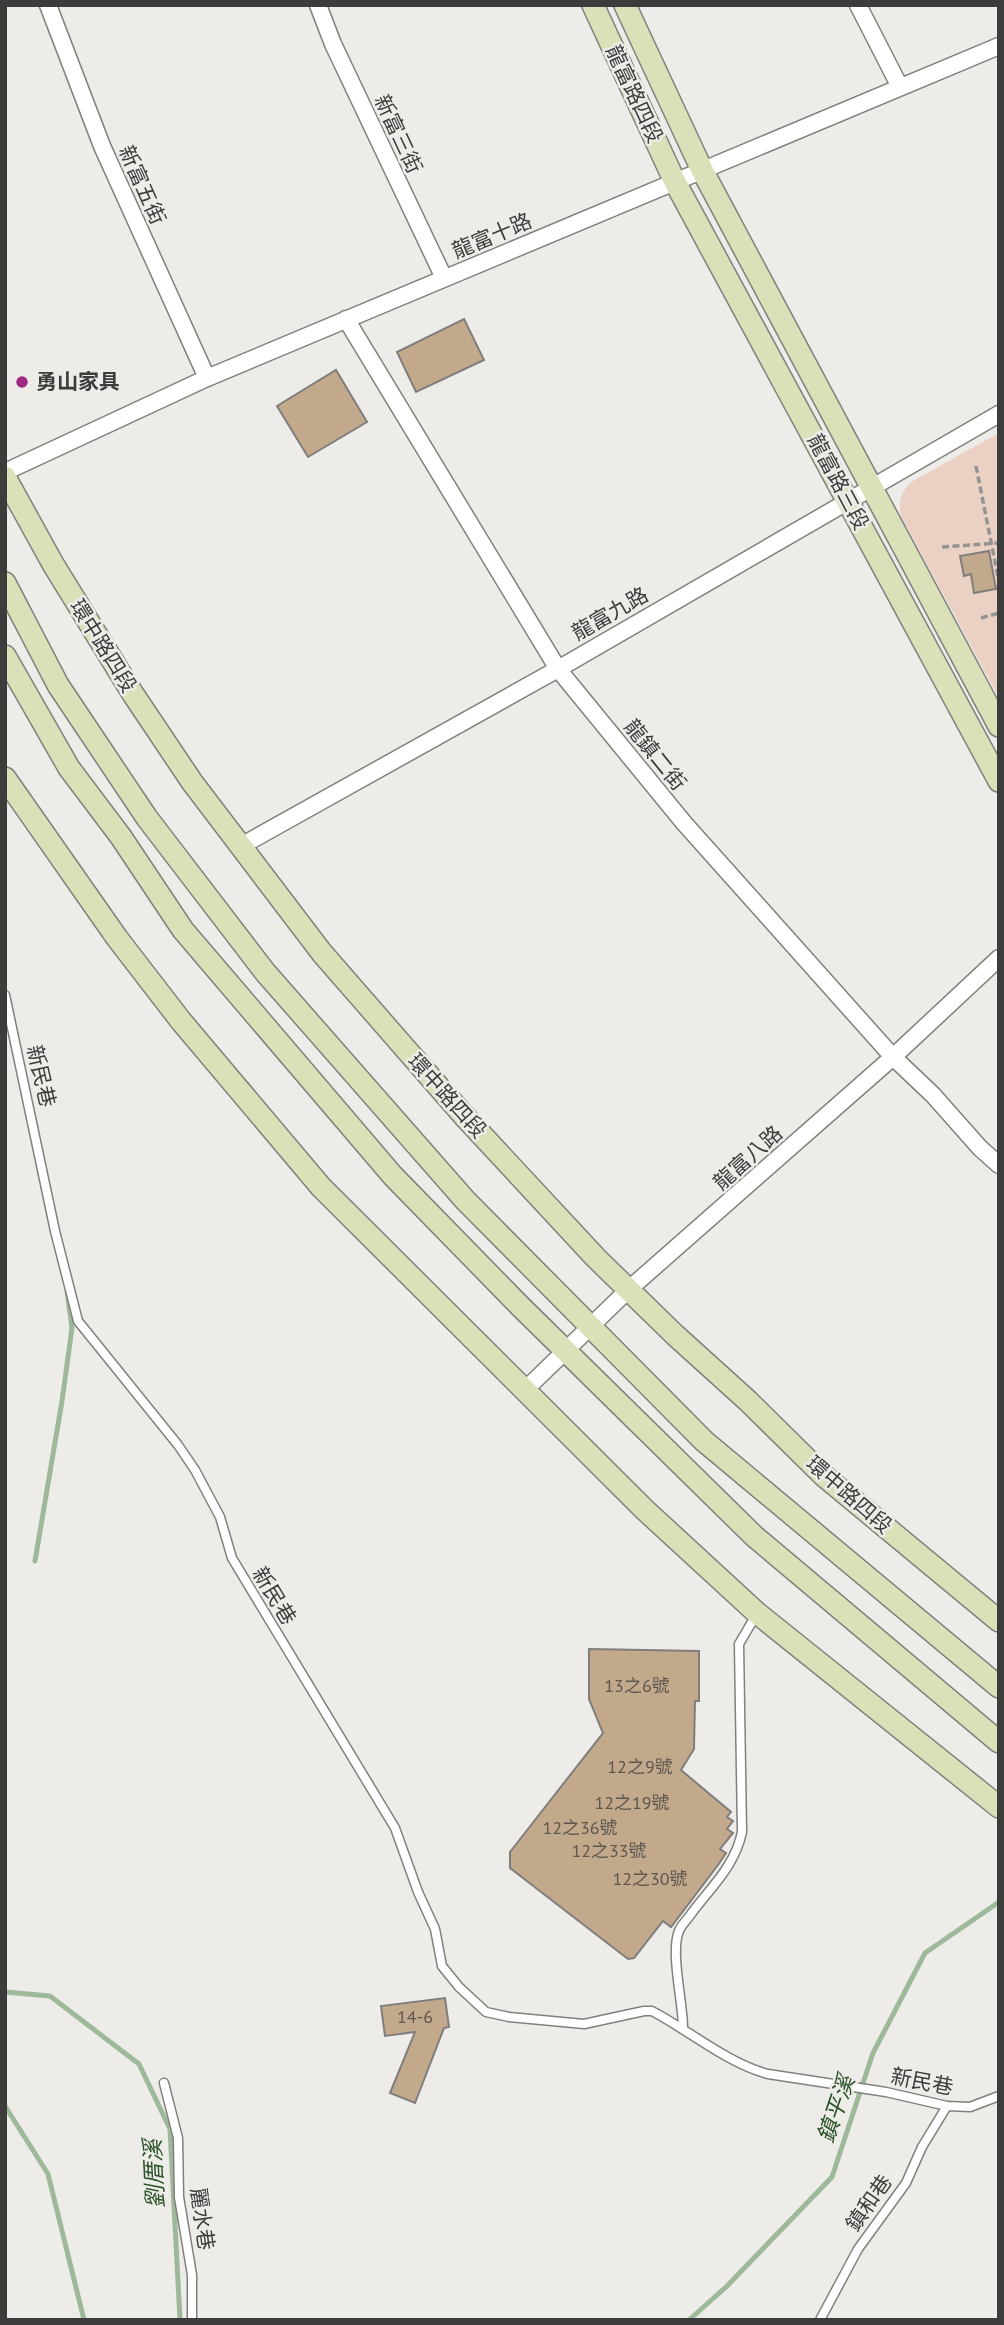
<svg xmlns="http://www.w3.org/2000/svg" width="1004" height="2325" font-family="'PT Sans','Noto Sans TC',sans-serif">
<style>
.green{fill:#ebd1c4}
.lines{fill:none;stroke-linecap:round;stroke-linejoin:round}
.stream{stroke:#9eb99a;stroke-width:5}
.building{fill:#c3a98b;stroke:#807e7c;stroke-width:2}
.lane-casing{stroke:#80807d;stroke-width:11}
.street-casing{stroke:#80807d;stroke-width:19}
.secondary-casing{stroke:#80807d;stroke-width:24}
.path{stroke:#959492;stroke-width:3.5;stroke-dasharray:7 3.5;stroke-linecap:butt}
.lane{stroke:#fff;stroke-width:8}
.street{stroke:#fff;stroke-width:16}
.secondary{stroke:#dae0b8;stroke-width:21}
.poi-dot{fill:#9f2982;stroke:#edece9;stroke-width:2.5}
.labels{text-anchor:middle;stroke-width:5;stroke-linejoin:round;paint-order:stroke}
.number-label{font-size:18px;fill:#5e574f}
.street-label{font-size:21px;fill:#3c3c3b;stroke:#edece9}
.poi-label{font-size:21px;font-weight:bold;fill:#3c3c3b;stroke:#edece9;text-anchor:start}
.water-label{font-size:23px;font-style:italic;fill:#2c5328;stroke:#edece9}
</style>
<rect width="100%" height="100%" fill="#edece9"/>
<path class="green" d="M999 433V698L901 516C898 500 901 491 913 481Z"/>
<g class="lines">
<path class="stream" d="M35 1561 62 1401 72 1328 67 1291
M5 1992 50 1996 139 2064 170 2129 180 2320
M5 2106 48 2174 84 2320
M689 2320 726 2287 832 2177 873 2053 925 1953 999 1902"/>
</g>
<path class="building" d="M464 319 484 360 416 392 397 352Z
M336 370 367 422 308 457 277 406Z
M989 551 996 589 974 593 971 574 964 576 960 556Z
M589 1649 699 1651V1701H695L694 1749 681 1770 731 1812 727 1817 733 1821 727 1829 733 1833 720 1849 726 1853 718 1865 671 1927 663 1921 634 1958 628 1959 510 1868V1852L603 1733 589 1699Z
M445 1998 449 2027 444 2028 415 2103 390 2093 415 2032 385 2036 381 2006Z"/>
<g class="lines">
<g class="lane-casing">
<path id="lane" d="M5 995 55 1231 78 1321 178 1445 195 1470 220 1517 232 1558 395 1828 418 1892 435 1929 442 1966 459 1987 486 2012 509 2017 584 2024 644 2011H652C690 2031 727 2063 768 2074L886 2092 947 2106 970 2107 999 2096
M683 2028C683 2002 670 1952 679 1931 681 1925 688 1919 691 1914 711 1887 735 1866 742 1832L739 1644 756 1615
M164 2083 178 2138 179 2197 192 2275V2320
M820 2320 858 2249 906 2183 922 2147 947 2106"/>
</g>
<g class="street-casing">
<path id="street" d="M48 5 102 146 207 378
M318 5 333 44 444 278
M858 5 900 87
M346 319 558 669 684 823 893 1057 933 1095 980 1148 999 1165
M5 472 207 378 999 46
M241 846 558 669 999 414
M525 1390 628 1290 893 1057 999 958"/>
</g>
<g class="secondary-casing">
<path id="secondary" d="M593 5 675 182 999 781
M625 5 702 170 999 726
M5 477 53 564 133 694 192 782 322 953 465 1117 596 1258 675 1335 748 1401 824 1476 999 1621
M5 583 58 685 147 818 265 972 465 1200 704 1441 999 1687
M5 656 69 768 121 837 183 930 393 1176 520 1306 754 1536 999 1742
M5 778 117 938 181 1021 321 1187 645 1510 757 1613 999 1807"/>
</g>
<path class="path" d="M976 466 999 582
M942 547 999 543
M981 618 999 613"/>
<use href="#lane" class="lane"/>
<use href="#street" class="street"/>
<use href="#secondary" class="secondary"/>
</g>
<circle class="poi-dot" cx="22" cy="382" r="7"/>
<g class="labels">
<g class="number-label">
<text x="637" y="1692">13之6號</text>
<text x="640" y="1773">12之9號</text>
<text x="632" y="1809">12之19號</text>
<text x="580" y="1834">12之36號</text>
<text x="609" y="1857">12之33號</text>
<text x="650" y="1885">12之30號</text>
<text x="415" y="2023">14-6</text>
</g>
<g class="street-label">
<text transform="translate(634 94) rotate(65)" y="7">龍富路四段</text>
<text transform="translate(398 134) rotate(65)" y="7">新富三街</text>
<text transform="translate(142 185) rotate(66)" y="7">新富五街</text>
<text transform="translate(492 236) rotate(-23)" y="7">龍富十路</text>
<text transform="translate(838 482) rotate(62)" y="7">龍富路三段</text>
<text transform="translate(610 614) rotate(-30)" y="7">龍富九路</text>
<text transform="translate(103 646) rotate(58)" y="7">環中路四段</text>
<text transform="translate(655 755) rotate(51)" y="7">龍鎮二街</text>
<text transform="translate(41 1076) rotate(77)" y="7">新民巷</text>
<text transform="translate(447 1096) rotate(48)" y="7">環中路四段</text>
<text transform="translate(748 1158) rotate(-42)" y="7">龍富八路</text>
<text transform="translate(849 1495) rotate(41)" y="7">環中路四段</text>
<text transform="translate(274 1596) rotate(59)" y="7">新民巷</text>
<text transform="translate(922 2082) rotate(11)" y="7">新民巷</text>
<text transform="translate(869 2203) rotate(-55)" y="7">鎮和巷</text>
<text transform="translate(202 2219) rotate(82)" y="7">麗水巷</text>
</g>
<g class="poi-label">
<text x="36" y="389">勇山家具</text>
</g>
<g class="water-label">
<text transform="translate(836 2109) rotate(-71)" y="8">鎮平溪</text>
<text transform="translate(154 2174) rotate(-93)" y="8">劉厝溪</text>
</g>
</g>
<rect width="1004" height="2325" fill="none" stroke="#3c3c3b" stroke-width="14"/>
</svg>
